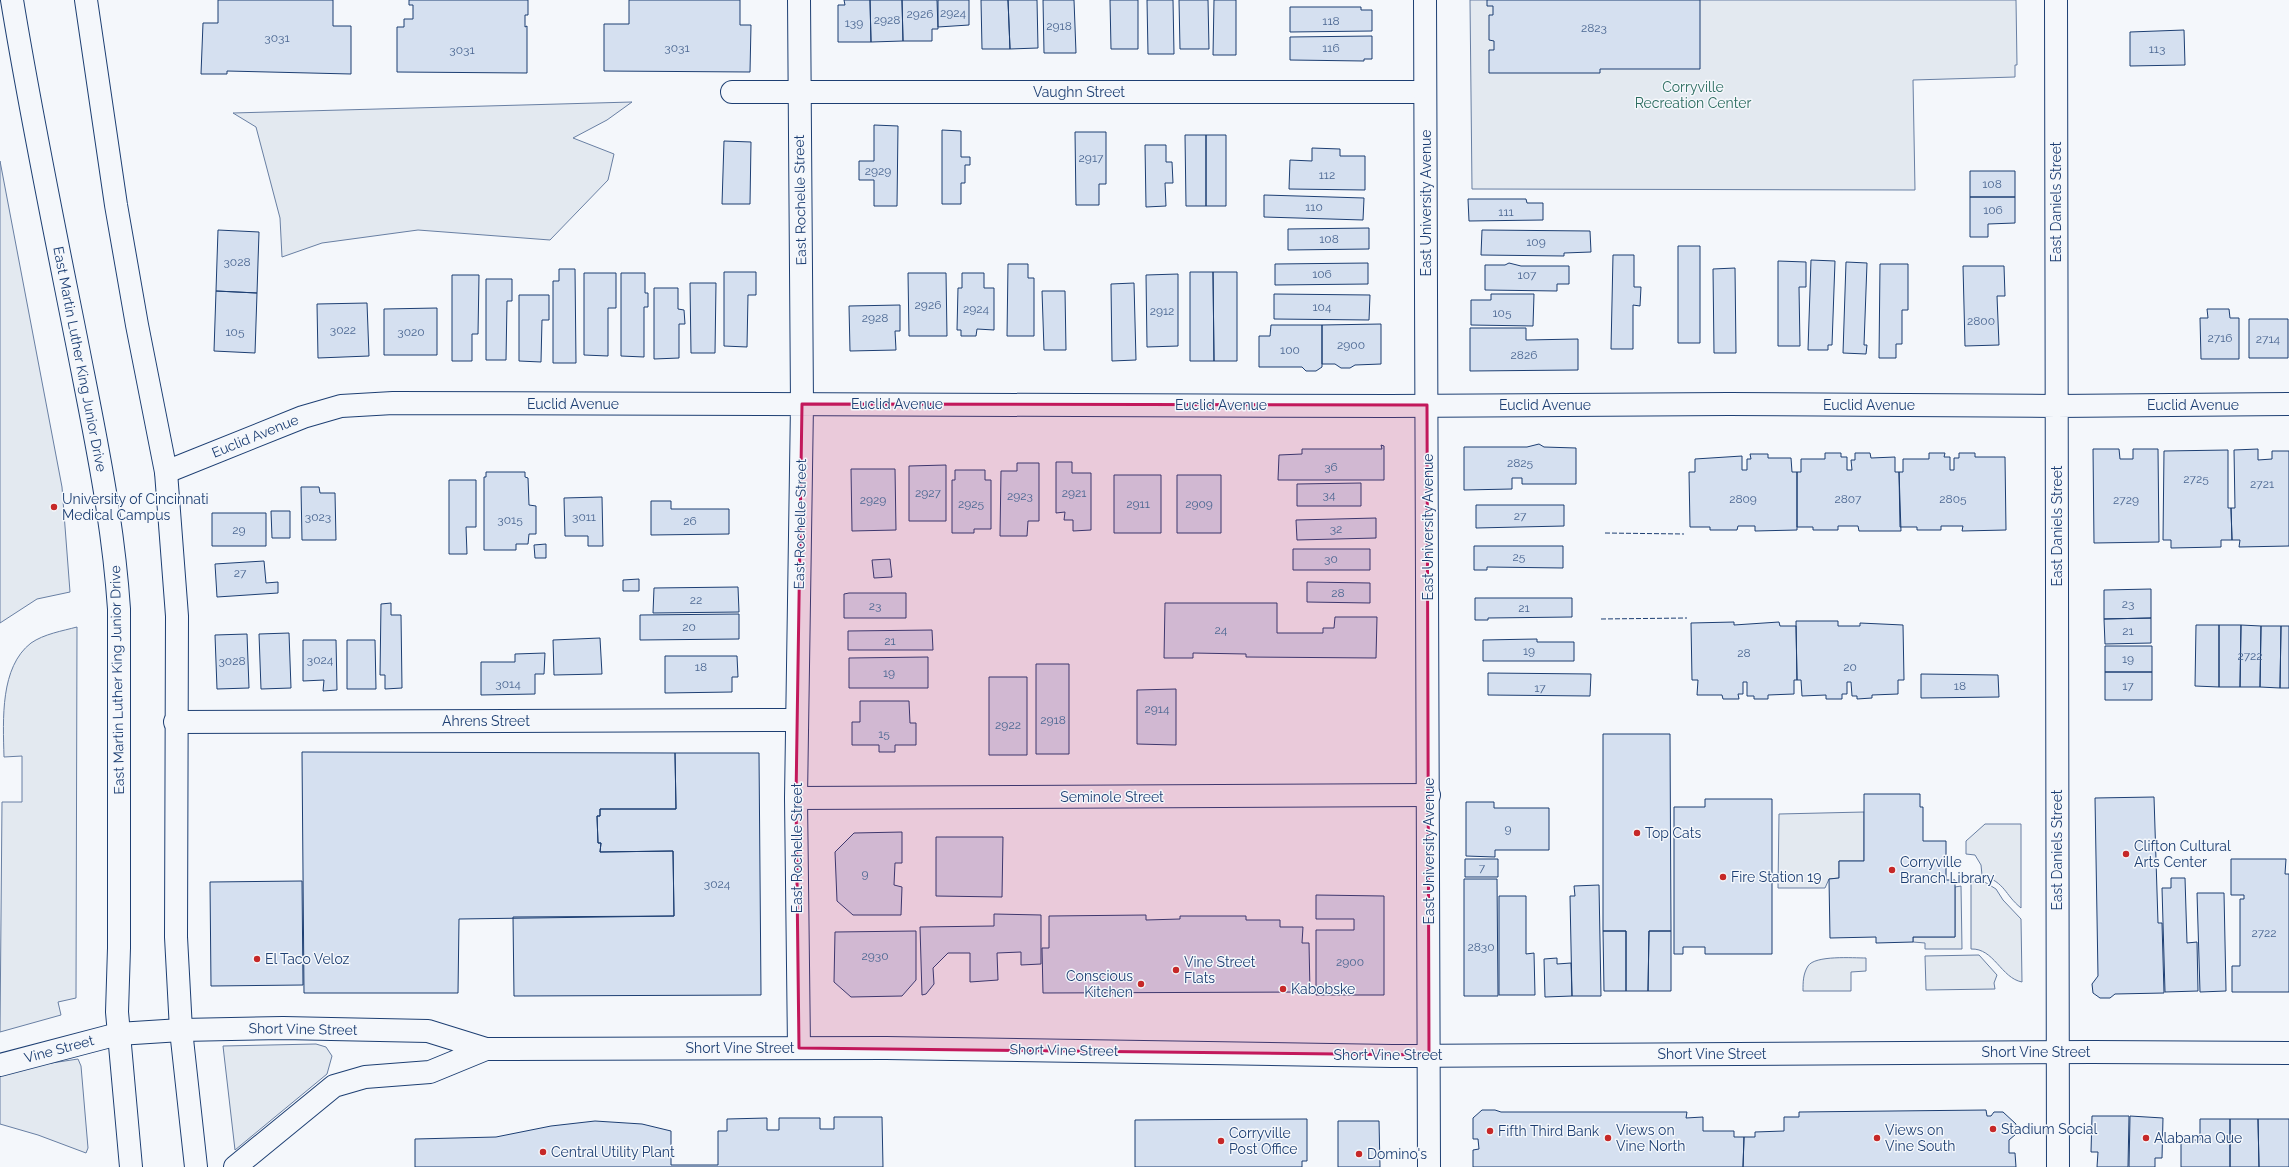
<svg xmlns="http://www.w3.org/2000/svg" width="2289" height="1167" font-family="Raleway,sans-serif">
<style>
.green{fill:#e3e9f0;stroke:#687fa3}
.building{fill:#d5e0f0;stroke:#1d3f73}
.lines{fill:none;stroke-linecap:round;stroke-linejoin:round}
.street-casing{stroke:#1d3f73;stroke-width:24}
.secondary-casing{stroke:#1d3f73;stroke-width:24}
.primary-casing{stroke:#1d3f73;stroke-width:24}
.street{stroke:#f4f7fb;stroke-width:22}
.secondary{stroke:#f4f7fb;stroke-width:22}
.primary{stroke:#f4f7fb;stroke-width:22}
.fence{stroke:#1d3f73;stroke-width:1;stroke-dasharray:5 2;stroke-linecap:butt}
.marked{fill:#c2185b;fill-opacity:0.2;stroke:#c2185b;stroke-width:3;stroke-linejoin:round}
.poi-dot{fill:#c62828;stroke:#f4f7fb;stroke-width:1.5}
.labels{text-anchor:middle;stroke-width:3;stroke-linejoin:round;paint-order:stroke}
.number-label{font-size:12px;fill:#4b6792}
.park-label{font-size:14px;fill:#2c6c60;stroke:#f4f7fb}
.street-label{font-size:14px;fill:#1d3f73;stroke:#f4f7fb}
.poi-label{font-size:14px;fill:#1d3f73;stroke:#f4f7fb;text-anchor:start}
</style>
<rect width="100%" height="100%" fill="#f4f7fb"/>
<path class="green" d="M1470 0H2016L2017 65H2015V77L1913 80 1915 190 1472 189Z
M632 102 607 120 573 138 614 154 608 180 550 240 418 230 322 243 282 257 280 218 256 127 233 113Z
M0 161 62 487 70 592 37 599 0 623Z
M77 627 76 998 58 1002 61 1015 0 1032 2 802H22V756L4 757C3 719 0 667 31 643 44 634 62 631 77 627Z
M1864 812V861H1839V878L1829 879 1825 888H1778L1779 814Z
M1985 824H2021V908C2004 894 2006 883 1982 875L1981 865 1975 855 1966 854V841Z
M1983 881 1996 889 2003 900 2021 919 2022 982C2001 978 1994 948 1971 949V882Z
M1961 886 1962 949H1925V943L1913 942V937H1955V887Z
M1979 955 1997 975 1994 983 1995 989 1926 990 1925 956Z
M1866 958V971L1851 972V991H1803C1803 982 1803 974 1808 966 1815 955 1853 958 1866 958Z
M316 1044 326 1047 332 1056 327 1074 235 1150 223 1046Z
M78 1059 81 1066 88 1148 86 1153 38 1135 0 1124V1076L45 1064Z"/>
<path class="building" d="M218 0H333V26H351V74L227 71V74H201L203 23H218Z
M409 0H528V15H525V27L527 26V73L397 72V27H404V19H413V5H409Z
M629 0H740V25H751L750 72 604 71V24H629Z
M844 0H870L871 42H838V5H845Z
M870 0H902L903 41 871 42Z
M902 0H937L938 29H932V41H903Z
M938 0H969V25L938 27Z
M981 0H1008L1010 49H982Z
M1008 0H1037L1038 48 1010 49Z
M1043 0H1074L1076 53H1044Z
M1110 0H1138V49H1111Z
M1147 0H1173L1174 54H1148Z
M1179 0H1208L1209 49H1180Z
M1214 0H1236V55H1213Z
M1487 0H1700V69H1600V73H1489V50H1494V41L1489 40V15H1493V6H1487Z
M1290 7H1361V10H1372V31L1290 32Z
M2184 30 2185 65 2130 66V32Z
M1372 36V59H1364V61L1290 60V37Z
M874 125 898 126 897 206H874V180H859V161H874Z
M942 130 961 131V157H970V165H965V183H961V204H942Z
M1075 132H1106V184H1099V205H1076Z
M1185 135H1206V206H1186Z
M1206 135H1226V206H1206Z
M724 141 751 142 750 204H722Z
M1145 145H1166V162H1172L1173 183H1165L1166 206 1146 207Z
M1312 148 1340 149V156H1365V190L1289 189 1290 160 1312 161Z
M1970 171H2015V197H1970Z
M1264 195 1364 198 1363 220 1264 217Z
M1970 197H2015V223L1988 224V237H1970Z
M1468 199H1526L1527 203H1543V220L1469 221Z
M1369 228V249L1288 250V229Z
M218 230 259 232 257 293 216 291Z
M1482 230 1590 231 1591 252 1564 253V256L1481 255Z
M1678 246H1700V343H1678Z
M1613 255H1634V287H1641L1640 306 1633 305V349H1611Z
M1811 260 1835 261 1832 345H1828V350H1808Z
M1778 261 1806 262V287H1799L1800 346H1778Z
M1846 262 1867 263 1864 345H1867L1866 354 1843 353Z
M1368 263V284L1275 285V264Z
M1509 263 1521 266H1569V284H1557V291L1485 290V265H1505Z
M1008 264H1028V278H1034V336H1007Z
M1880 264H1908V310H1902V344H1896V358H1879Z
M1963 266H2004L2005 296H1997L1999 345 1965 346Z
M1735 268 1736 353H1714L1713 269Z
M559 269H575L576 363H553V281H559Z
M724 272H756V295H748L747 347 724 346Z
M1190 272H1213L1214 361H1190Z
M1213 272H1237V361H1214Z
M584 273H616V308H608V356L584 355Z
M621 273H645V293H648V307H644V357L621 356Z
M908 273H946L947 336H909Z
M962 273H984V288H994V330L977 329 976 336H961V330H957L958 288H962Z
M1178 274V346L1147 347 1146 275Z
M452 275H479L478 334H472V361H452Z
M486 279H512V301H507L506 360H486Z
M690 283H716L715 353H691Z
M1134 283 1136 360 1112 361 1111 284Z
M654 288H678V309L684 310 685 324H679V358L654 359Z
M216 291 257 293 255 353 214 351Z
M1042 291H1065L1066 350H1044Z
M1274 294 1370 295 1369 320 1274 319Z
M1491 294H1534L1533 326 1471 325V300H1491Z
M519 295H549V320H542L541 362 519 361Z
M367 303 369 356 318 358 317 304Z
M900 305V331H895L896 350 850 351 849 306Z
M437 308V355H384V309Z
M2207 309H2229L2230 318H2239V359H2201L2200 318H2208Z
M2249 319H2288V358H2249Z
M1381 324V364L1355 365 1350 368H1341L1335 364H1322V325Z
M1271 325H1322V367L1316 371H1306L1302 367H1259V336H1270Z
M1470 328H1526V340L1578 339V370L1470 371Z
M1539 444 1544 447 1576 448V484H1522V478H1512V489L1464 490V447H1527Z
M1381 445 1384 446V480H1278L1279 455 1302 454V449H1382Z
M2093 449H2119L2120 459H2133V449H2158L2159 542 2094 543Z
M2258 449V460L2272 459V451H2289V546L2239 547 2240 540H2232L2231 508H2235L2234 450Z
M2228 450V508H2231L2232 540H2221V547L2171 548V540H2163L2164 451Z
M1825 453H1841V457H1847V470H1852L1851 460H1855V453H1870L1871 458 1895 457V472H1899L1901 531H1859L1858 526H1838V530H1813V527H1797V472H1801V459H1825Z
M1929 453H1945L1944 457H1950V470H1954V458H1959V453H1975V457H2005L2006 530 1962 531 1963 526H1941V530H1917V527H1900L1899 472H1903V459H1929Z
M1750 454H1768V458H1791L1792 472H1797V530L1755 531V526H1738L1737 530H1710V527H1690L1689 472H1695V459L1742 456V470H1747V459H1751Z
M1056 462H1072V473H1091V530L1073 531V520H1064L1065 512 1056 513Z
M1017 463H1039V521H1028L1027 536H1000L1001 471H1017Z
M946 465V521H909V466Z
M851 469H895L896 530 852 531Z
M955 470H985V480H991V529H974V533H952V480H955Z
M486 472H525V477L528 478 529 505 536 506V534H529L528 544H516V550H484V477H486Z
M1114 475H1161V533H1114Z
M1177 475H1221V533H1177Z
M449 480H476V527H466L467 554H449Z
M1361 483V506H1297V484Z
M301 487H319L320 493H335L336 540H302Z
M602 497 603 546H588V536H565L564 498Z
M651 501H671V509H729V534L651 535Z
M1476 505H1564V526L1476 528Z
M271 511H290V538H272Z
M212 513H266V546H212Z
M1376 518V538L1297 540 1296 520Z
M546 544V558H535L534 545Z
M1474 546H1563V568L1487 567V570H1474Z
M1293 549H1370V570H1293Z
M890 559 892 577 874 578 872 560Z
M264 561 266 583 278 582V593L217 597 215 564Z
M639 579V591H623V580Z
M1307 582 1370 583V603L1307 602Z
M738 587 739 612 653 613 654 588Z
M2151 589V618L2104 619V590Z
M849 593H906V618H844V594Z
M1475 598H1572V617L1488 618V620H1475Z
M391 603V615H401L402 688 385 689V675H380L381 604Z
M1165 603H1277V633H1323V628H1334L1335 617H1377L1376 658 1246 657V654L1193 653V658H1164Z
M739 614V639L640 640V615Z
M2151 618V643L2105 644 2104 619Z
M1796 621H1838V626H1860V623L1903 625 1904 680H1898V694L1872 695V698L1857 699V696H1852L1851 682H1847V694H1842V699H1826V695L1802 696 1801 680H1797Z
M1734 622V625L1779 622 1780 626H1796L1797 680H1794V694L1768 695V699H1754V696H1747V682H1743V694H1738L1739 699H1723L1722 695H1697L1698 680H1692L1691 623Z
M2196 625H2219V687L2195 686Z
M2219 625H2241L2240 687H2219Z
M2241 625 2261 626 2260 687H2240Z
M2261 626H2281L2280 688 2260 687Z
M2281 626H2289V688H2280Z
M932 630 933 650H848V631Z
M289 633 291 688 261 689 259 634Z
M247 634 249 688 217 689 215 635Z
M600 638 602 674 554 675 553 640Z
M1537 639V642H1574V661H1483V640Z
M303 640H336L337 690 323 691 324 680 303 681Z
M347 640H375L376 689H347Z
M2105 646H2152V672H2105Z
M545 653 544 674H535V694L481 695V662H515V654Z
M665 656H737L738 677H732V692L665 693Z
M928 657V688H849V658Z
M1036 664H1069V754H1036Z
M2105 672H2152V700H2105Z
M1488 673 1591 674 1590 696 1488 695Z
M1921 674 1998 675 1999 697 1921 698Z
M989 677H1027V755H989Z
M1176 689V745L1137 744V690Z
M860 701H909L910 723H916V745H895V752H879V745H852V722H860Z
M1603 734H1670L1671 931H1649L1648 991H1626V931H1603Z
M302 752 675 753 676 809H600V816H597L598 843H601L600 852 673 851 674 916 459 919 458 993H304Z
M675 753H759L761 995 514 996 513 917 674 916 673 851 600 852 601 843H598L597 816H600V809H676Z
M1864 794H1920V807H1923V841H1946V880H1955V937H1913V942L1876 943V937L1830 938 1829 879 1839 878V861H1864Z
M2154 797 2158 923H2162L2164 993 2115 994 2110 998H2100L2093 993 2092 984 2098 976 2095 798Z
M1705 799H1772V954H1705V947H1683V954H1674V807H1705Z
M1466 802H1494V808H1549V850H1495V857L1466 856Z
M902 832V863H895L894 885 902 887 901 915H853L837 901 835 852 854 833Z
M936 837H1003L1002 897 936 896Z
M1465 859H1498V877H1465Z
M2231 859H2286L2285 874H2289V992H2232V966H2240V899H2244V895H2231Z
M2171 878H2185L2187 943 2197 942 2198 991 2165 992 2162 888H2171Z
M1464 879H1497L1498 996H1464Z
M302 881 303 985 211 986 210 882Z
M1599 885 1601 996H1572L1570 896H1575L1574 886Z
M2197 893H2224L2226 991 2200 992Z
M1316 895 1384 896V995H1316V930H1354V919H1316Z
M1499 896H1526V954L1534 953 1535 995H1499Z
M994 914 1041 915V964L1021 965V952L997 953 998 980 970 982V953H948L933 968 934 984 926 994 922 995 920 927 994 926Z
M1146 915V920L1180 919V916H1246V920H1280V927H1303L1302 943H1309L1310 992 1043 993 1042 948H1049V916Z
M916 931V980L902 996 851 997 834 982 835 932Z
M1603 931H1626V991H1604Z
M1649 931H1671V991H1648Z
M1557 958V964L1571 963 1572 996 1545 997 1544 959Z
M1482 1110H1495L1501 1112H1687L1686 1118 1703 1117V1131H1734V1137H1744L1743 1167H1473V1150L1479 1149 1478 1139H1473V1118Z
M1986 1110 1987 1116H1991L1994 1112H2003L2016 1124V1134L2009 1140V1153H2015L2016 1167H1743L1744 1137H1755V1132L1784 1131V1117H1799V1112Z
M2092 1116H2129L2128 1167H2097L2098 1152H2091Z
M2130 1116 2163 1118 2162 1158H2155V1167H2129Z
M834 1117H882L883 1167H415V1139L496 1137 551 1126 595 1121 642 1124 671 1131V1165H718V1131H727V1119L767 1118V1130H779V1118H820V1129H834Z
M1307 1119V1161H1302V1167H1135V1120Z
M2200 1119H2230V1167H2181V1140H2200Z
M2230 1119H2258L2259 1167H2230Z
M2258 1119H2289V1167H2259Z
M1338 1121H1379L1380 1167H1338Z"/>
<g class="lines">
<g class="street-casing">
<path id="street" d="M799 0 802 404 796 798 799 1048
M2056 0 2058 1167
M732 92H1425
M166 472 303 417 341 406 393 403 1390 406 1729 404 2056 406 2289 404
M175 722 797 720
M796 798 1429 795"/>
</g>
<g class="secondary-casing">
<path id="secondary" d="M1425 0 1429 1167
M0 1065 118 1034 181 1030 283 1028 428 1031 486 1049 886 1048 1392 1056 2092 1052 2289 1053
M235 1167 334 1086 365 1077 430 1072 486 1049"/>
</g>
<g class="primary-casing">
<path id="primary" d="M12 0C31 116 55 232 78 348 95 435 113 520 119 609V948L117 1012 131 1167
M86 0 116 205 137 325 166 472 177 616 176 937 181 1030 196 1167"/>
</g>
<use href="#street" class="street"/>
<use href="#secondary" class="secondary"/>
<use href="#primary" class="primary"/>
<path class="fence" d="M1605 533 1684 534
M1601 619 1687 618"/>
</g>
<path class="marked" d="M802 404 1427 405 1429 1055 799 1048 796 798Z"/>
<g class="poi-dot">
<circle cx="54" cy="507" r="4"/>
<circle cx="1637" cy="833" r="4"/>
<circle cx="2126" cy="854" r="4"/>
<circle cx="1892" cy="870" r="4"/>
<circle cx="1723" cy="877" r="4"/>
<circle cx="257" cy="959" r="4"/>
<circle cx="1176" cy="970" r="4"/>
<circle cx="1141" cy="984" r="4"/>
<circle cx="1283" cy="989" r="4"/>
<circle cx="1993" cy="1129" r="4"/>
<circle cx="1490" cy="1131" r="4"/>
<circle cx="1608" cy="1138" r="4"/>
<circle cx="1877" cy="1138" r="4"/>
<circle cx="2146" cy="1138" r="4"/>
<circle cx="1221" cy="1141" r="4"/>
<circle cx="543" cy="1152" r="4"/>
<circle cx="1359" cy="1154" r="4"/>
</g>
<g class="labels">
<g class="number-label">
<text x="953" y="17">2924</text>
<text x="920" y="18">2926</text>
<text x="887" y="24">2928</text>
<text x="1331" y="25">118</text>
<text x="854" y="27">139</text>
<text x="1059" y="30">2918</text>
<text x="1594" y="32">2823</text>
<text x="277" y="42">3031</text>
<text x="677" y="52">3031</text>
<text x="1331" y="52">116</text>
<text x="2157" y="53">113</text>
<text x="462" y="54">3031</text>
<text x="1091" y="162">2917</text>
<text x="878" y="175">2929</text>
<text x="1327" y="179">112</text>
<text x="1992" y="188">108</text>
<text x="1314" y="211">110</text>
<text x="1993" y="214">106</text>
<text x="1506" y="216">111</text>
<text x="1329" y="243">108</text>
<text x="1536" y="246">109</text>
<text x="237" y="266">3028</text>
<text x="1322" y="278">106</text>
<text x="1527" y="279">107</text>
<text x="928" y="309">2926</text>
<text x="1322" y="311">104</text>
<text x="976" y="313">2924</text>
<text x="1162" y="315">2912</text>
<text x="1502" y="317">105</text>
<text x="875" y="322">2928</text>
<text x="1981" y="325">2800</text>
<text x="343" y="334">3022</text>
<text x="235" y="336">105</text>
<text x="411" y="336">3020</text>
<text x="2220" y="342">2716</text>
<text x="2268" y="343">2714</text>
<text x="1351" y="349">2900</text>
<text x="1290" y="354">100</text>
<text x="1524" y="359">2826</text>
<text x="1520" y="467">2825</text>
<text x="1331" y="471">36</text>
<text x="2196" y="483">2725</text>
<text x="2262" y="488">2721</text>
<text x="928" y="497">2927</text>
<text x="1074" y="497">2921</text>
<text x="1329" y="499">34</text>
<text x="1020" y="500">2923</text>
<text x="1743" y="503">2809</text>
<text x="1848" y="503">2807</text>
<text x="1953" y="503">2805</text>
<text x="873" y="504">2929</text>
<text x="2126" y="504">2729</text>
<text x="971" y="508">2925</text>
<text x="1138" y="508">2911</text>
<text x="1199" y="508">2909</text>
<text x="1520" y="520">27</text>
<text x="318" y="521">3023</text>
<text x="584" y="521">3011</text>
<text x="510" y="524">3015</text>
<text x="690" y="525">26</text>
<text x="1336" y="533">32</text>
<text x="239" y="534">29</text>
<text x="1519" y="561">25</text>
<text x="1331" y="563">30</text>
<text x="240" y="577">27</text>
<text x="1338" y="597">28</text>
<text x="696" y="604">22</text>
<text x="2128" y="608">23</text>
<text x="875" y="610">23</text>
<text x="1524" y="612">21</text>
<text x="689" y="631">20</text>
<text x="1221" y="634">24</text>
<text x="2128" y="635">21</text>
<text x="890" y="645">21</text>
<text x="1529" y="655">19</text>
<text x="1744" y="657">28</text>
<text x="2250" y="660">2722</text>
<text x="2128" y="663">19</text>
<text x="320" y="664">3024</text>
<text x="232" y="665">3028</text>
<text x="701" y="671">18</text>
<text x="1850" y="671">20</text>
<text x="889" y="677">19</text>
<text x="508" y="688">3014</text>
<text x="1960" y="690">18</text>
<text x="2128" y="690">17</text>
<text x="1540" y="692">17</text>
<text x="1157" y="713">2914</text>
<text x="1053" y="724">2918</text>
<text x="1008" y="729">2922</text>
<text x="884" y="738">15</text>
<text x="1508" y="833">9</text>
<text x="1482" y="872">7</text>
<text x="865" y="878">9</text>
<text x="717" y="888">3024</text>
<text x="2264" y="937">2722</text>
<text x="1481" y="951">2830</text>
<text x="875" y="960">2930</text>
<text x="1350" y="966">2900</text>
</g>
<g class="park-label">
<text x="1693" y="92">Corryville<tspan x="1693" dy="16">Recreation Center</tspan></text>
</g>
<g class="street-label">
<text x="1079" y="97">Vaughn Street</text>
<text transform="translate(800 200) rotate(-91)" y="5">East Rochelle Street</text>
<text transform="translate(2056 202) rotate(-90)" y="5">East Daniels Street</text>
<text transform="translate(1426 203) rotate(-90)" y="5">East University Avenue</text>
<text transform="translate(80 359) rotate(79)" y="5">East Martin Luther King Junior Drive</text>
<text x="573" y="409">Euclid Avenue</text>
<text x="897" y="409">Euclid Avenue</text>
<text x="1221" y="410">Euclid Avenue</text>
<text x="1545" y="410">Euclid Avenue</text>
<text x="1869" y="410">Euclid Avenue</text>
<text x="2193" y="410">Euclid Avenue</text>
<text transform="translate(255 436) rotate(-22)" y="5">Euclid Avenue</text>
<text transform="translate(800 524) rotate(-89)" y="5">East Rochelle Street</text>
<text transform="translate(2057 526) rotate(-90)" y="5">East Daniels Street</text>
<text transform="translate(1428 527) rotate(-90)" y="5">East University Avenue</text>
<text transform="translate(117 680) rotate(-91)" y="5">East Martin Luther King Junior Drive</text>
<text x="486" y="726">Ahrens Street</text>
<text x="1112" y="802">Seminole Street</text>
<text transform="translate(797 848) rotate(-90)" y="5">East Rochelle Street</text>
<text transform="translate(2057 850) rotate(-90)" y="5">East Daniels Street</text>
<text transform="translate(1429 851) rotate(-90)" y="5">East University Avenue</text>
<text transform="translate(303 1029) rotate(1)" y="5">Short Vine Street</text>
<text x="740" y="1053">Short Vine Street</text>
<text transform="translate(59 1049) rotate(-15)" y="5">Vine Street</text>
<text transform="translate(1064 1050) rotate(1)" y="5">Short Vine Street</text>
<text x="2036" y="1057">Short Vine Street</text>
<text x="1712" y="1059">Short Vine Street</text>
<text x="1388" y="1060">Short Vine Street</text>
</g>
<g class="poi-label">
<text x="62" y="504">University of Cincinnati<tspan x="62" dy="16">Medical Campus</tspan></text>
<text x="1645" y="838">Top Cats</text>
<text x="2134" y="851">Clifton Cultural<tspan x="2134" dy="16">Arts Center</tspan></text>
<text x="1900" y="867">Corryville<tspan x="1900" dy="16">Branch Library</tspan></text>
<text x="1731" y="882">Fire Station 19</text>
<text x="265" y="964">El Taco Veloz</text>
<text x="1184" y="967">Vine Street<tspan x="1184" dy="16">Flats</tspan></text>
<text x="1133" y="981" text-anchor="end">Conscious<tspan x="1133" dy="16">Kitchen</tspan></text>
<text x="1291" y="994">Kabobske</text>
<text x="2001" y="1134">Stadium Social</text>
<text x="1616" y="1135">Views on<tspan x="1616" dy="16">Vine North</tspan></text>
<text x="1885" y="1135">Views on<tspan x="1885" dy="16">Vine South</tspan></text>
<text x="1498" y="1136">Fifth Third Bank</text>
<text x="1229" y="1138">Corryville<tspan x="1229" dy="16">Post Office</tspan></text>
<text x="2154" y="1143">Alabama Que</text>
<text x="551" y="1157">Central Utility Plant</text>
<text x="1367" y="1159">Domino's</text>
</g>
</g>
</svg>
